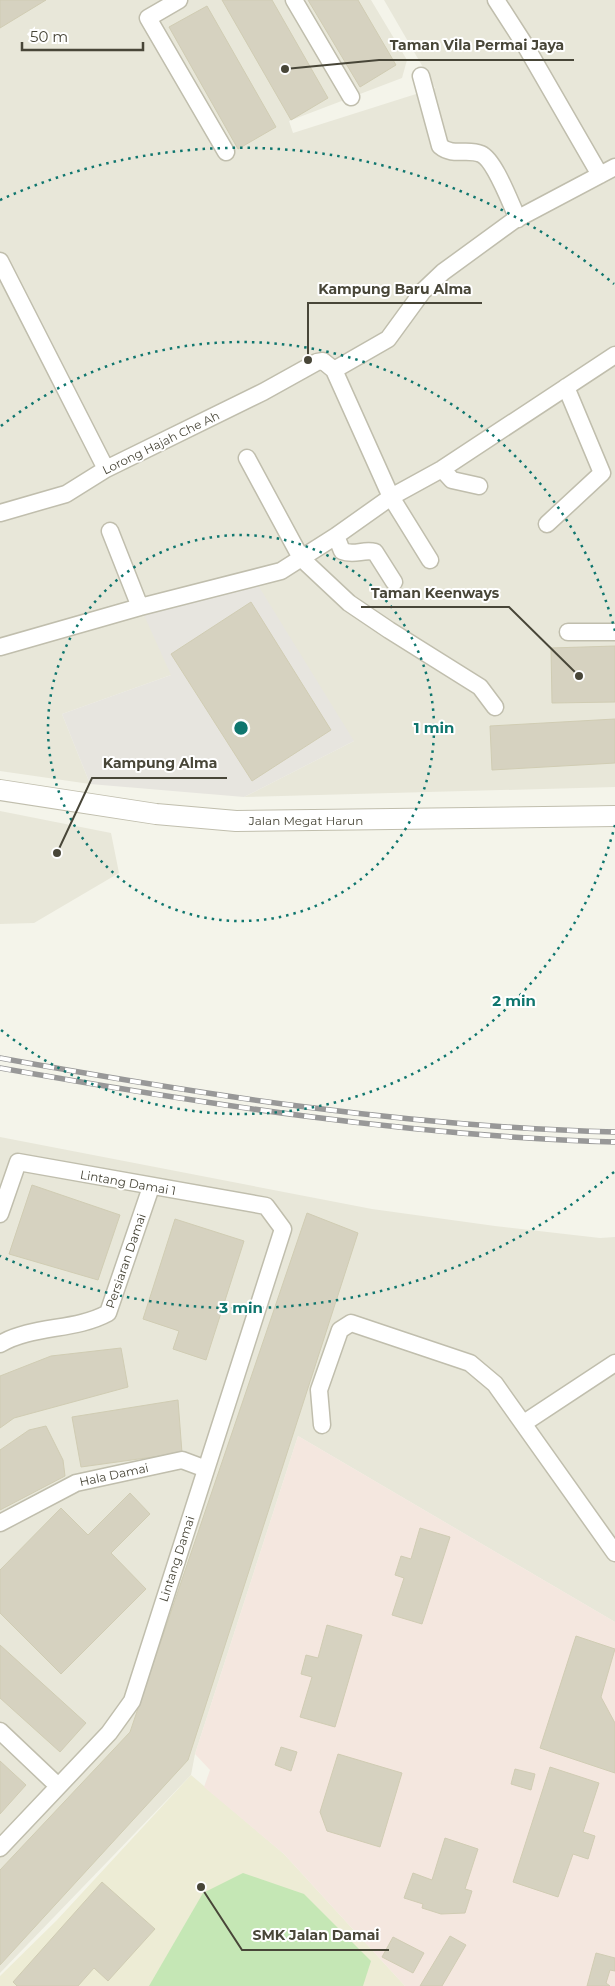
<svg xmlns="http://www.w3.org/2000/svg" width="615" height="1986" font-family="Montserrat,sans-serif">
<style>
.residential{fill:#e8e7d9}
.industrial{fill:#e7e5df}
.education{fill:#edecd5}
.medical{fill:#f4e7df}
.green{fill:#c5e7b5}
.building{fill:#d6d2c0;stroke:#d0ccb3}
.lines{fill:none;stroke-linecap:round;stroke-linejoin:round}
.minor-casing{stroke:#c0bead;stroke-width:19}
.tertiary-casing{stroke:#c0bead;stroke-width:22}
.minor{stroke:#fff;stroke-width:16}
.tertiary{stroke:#fff;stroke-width:20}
.rail-casing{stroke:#989898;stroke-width:5.5}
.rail{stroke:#fff;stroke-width:4;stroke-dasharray:11;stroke-linecap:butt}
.ring{fill:none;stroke:#0f766e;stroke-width:2.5;stroke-dasharray:2.5 5}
.labels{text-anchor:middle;stroke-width:4;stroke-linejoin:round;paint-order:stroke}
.street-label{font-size:12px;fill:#484638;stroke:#fff}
.centre{fill:#0f766e;stroke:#fff;stroke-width:2.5}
.ring-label{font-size:15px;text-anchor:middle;font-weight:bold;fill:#0f766e;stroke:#fff;stroke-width:4;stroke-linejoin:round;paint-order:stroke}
.leader{fill:none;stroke:#484638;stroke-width:2}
.callout-dot{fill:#484638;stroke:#fff;stroke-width:2}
.callout-label{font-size:14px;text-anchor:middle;font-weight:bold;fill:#484638;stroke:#fff;stroke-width:4;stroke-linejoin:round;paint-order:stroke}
</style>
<rect width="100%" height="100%" fill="#f4f4ea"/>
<path class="residential" d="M0 0H371L407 60 402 78 289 121 293 133 435 88 384 0H615V787L244 797 354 741 171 675 62 714 90 784 0 771Z
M0 811 111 833 119 873 34 923 0 924Z
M0 1137 372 1209 495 1226 600 1238 615 1237V1622L298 1436 195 1754 191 1775 0 1973Z"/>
<path class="industrial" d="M256 582 354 741 244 797 90 784 62 714 171 675 143 613Z"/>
<path class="education" d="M191 1775 284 1854 405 1986H0V1976L57 1920Z"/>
<path class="medical" d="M298 1436 615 1622V1986H405L284 1854 204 1787 210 1770 195 1754Z"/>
<path class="green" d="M243 1873 304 1894 371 1961 363 1986H149L203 1893Z"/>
<path class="building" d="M0 0H46L0 28Z
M222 0H272L328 98 291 120Z
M308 0H358L396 65 360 87Z
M207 6 276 127 238 149 169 27Z
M251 602 331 730 252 781 171 654Z
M615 646V702L552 703 551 648Z
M615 719V763L492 770 490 726Z
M32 1185 120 1215 98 1280 9 1254Z
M307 1213 358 1233 188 1760 0 1965V1870L130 1732Z
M175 1219 244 1241 206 1360 173 1349 179 1331 143 1319Z
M121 1348 128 1387 14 1418 0 1428V1376L51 1356Z
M178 1400 182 1453 81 1467 72 1417Z
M46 1426 63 1460 65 1476 0 1510V1450L29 1430Z
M130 1493 150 1514 111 1553 146 1589 61 1674 0 1613V1570L61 1508 88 1535Z
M420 1528 450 1537 422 1624 392 1615 404 1578 395 1575 401 1556 411 1559Z
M327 1625 362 1635 335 1727 300 1717 312 1677 301 1674 306 1655 318 1658Z
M576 1636 615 1649 601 1697 615 1723V1773L540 1748Z
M0 1645 86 1723 60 1752 0 1698Z
M281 1747 297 1752 291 1771 275 1765Z
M338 1754 402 1773 380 1847 327 1831 320 1812Z
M0 1761 26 1785 0 1814Z
M550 1767 599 1783 583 1832 595 1836 588 1859 573 1854 558 1897 513 1882Z
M515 1769 535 1774 531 1790 511 1784Z
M445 1838 478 1849 465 1889 472 1891 465 1913 441 1914 422 1908 423 1904 404 1898 413 1873 432 1880Z
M102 1882 155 1929 108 1981 94 1968 78 1986H17L13 1982Z
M450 1936 466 1945 442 1986H420Z
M393 1937 424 1953 413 1973 382 1957Z
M596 1953 615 1958V1971L610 1970 606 1983 610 1986H587Z"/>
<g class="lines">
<g class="minor-casing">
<path id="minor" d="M179 0 148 18 226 152
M294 0 351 97
M496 0 525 45 600 175
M421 76 440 146C453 157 467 148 481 154 495 160 511 205 518 219
M0 261 106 469
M334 370 388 339 423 291 443 272 513 221 615 167
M247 458 301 558 349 603 389 630 480 687 495 707
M442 469 452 480 479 486
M0 513 66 494 106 469 263 392 317 362 323 361 334 370 391 497 430 560
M547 524 602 473 566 387
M110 531 140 607
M336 536 342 551C354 556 363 549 375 552L394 582
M568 632H615
M0 647 140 607 281 571 336 536 391 497 442 469 615 355
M0 1214 18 1162 266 1206 283 1229 132 1701 109 1733 0 1848
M0 1344C33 1325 75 1331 108 1313L151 1187
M524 1423 615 1363
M322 1425 319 1390 340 1330 351 1323 470 1363 495 1384 615 1553
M0 1523 76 1483 182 1460 206 1469
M0 1731 58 1786"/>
</g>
<g class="tertiary-casing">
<path id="tertiary" d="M0 790 156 814 236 821 615 816"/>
</g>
<use href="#minor" class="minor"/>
<use href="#tertiary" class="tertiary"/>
<g class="rail-casing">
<path id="rail" d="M0 1058C203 1095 408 1127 615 1132
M0 1068C204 1104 408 1136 615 1142"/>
</g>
<use href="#rail" class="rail"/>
</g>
<g class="ring">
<circle cx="241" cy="728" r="193"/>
<path d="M615 825A386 386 0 0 1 1 1030M1 426A386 386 0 0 1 615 631"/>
<path d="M614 1172A580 580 0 0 1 0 1256M0 200A580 580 0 0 1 614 284"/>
</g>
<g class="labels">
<g class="street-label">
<text transform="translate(161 443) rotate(-26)" y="4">Lorong Hajah Che Ah</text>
<text x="306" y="825">Jalan Megat Harun</text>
<text transform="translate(128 1183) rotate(10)" y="4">Lintang Damai 1</text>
<text transform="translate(126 1261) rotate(-71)" y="4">Persiaran Damai</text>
<text transform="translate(114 1475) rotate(-12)" y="4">Hala Damai</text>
<text transform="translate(177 1559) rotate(-72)" y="4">Lintang Damai</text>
</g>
</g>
<circle cx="241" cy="728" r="8" class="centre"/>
<g class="ring-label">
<text x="434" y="733">1 min</text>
<text x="514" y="1006">2 min</text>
<text x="241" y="1313">3 min</text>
</g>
<path class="leader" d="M285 69L379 60H574M308 360L308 303H482M579 676L509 607H361M57 853L92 778H227M201 1887L242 1950H389"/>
<g class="callout-dot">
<circle cx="285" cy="69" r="5"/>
<circle cx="308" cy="360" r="5"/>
<circle cx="579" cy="676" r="5"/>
<circle cx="57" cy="853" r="5"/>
<circle cx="201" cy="1887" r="5"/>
</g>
<g class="callout-label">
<text x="477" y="50">Taman Vila Permai Jaya</text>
<text x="395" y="294">Kampung Baru Alma</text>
<text x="435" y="598">Taman Keenways</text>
<text x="160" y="768">Kampung Alma</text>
<text x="316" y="1940">SMK Jalan Damai</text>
</g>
<path d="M22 42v8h121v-8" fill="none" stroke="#484638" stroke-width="2.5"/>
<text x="30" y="42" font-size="15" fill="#484638" stroke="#ffffff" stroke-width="4" paint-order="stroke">50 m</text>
</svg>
